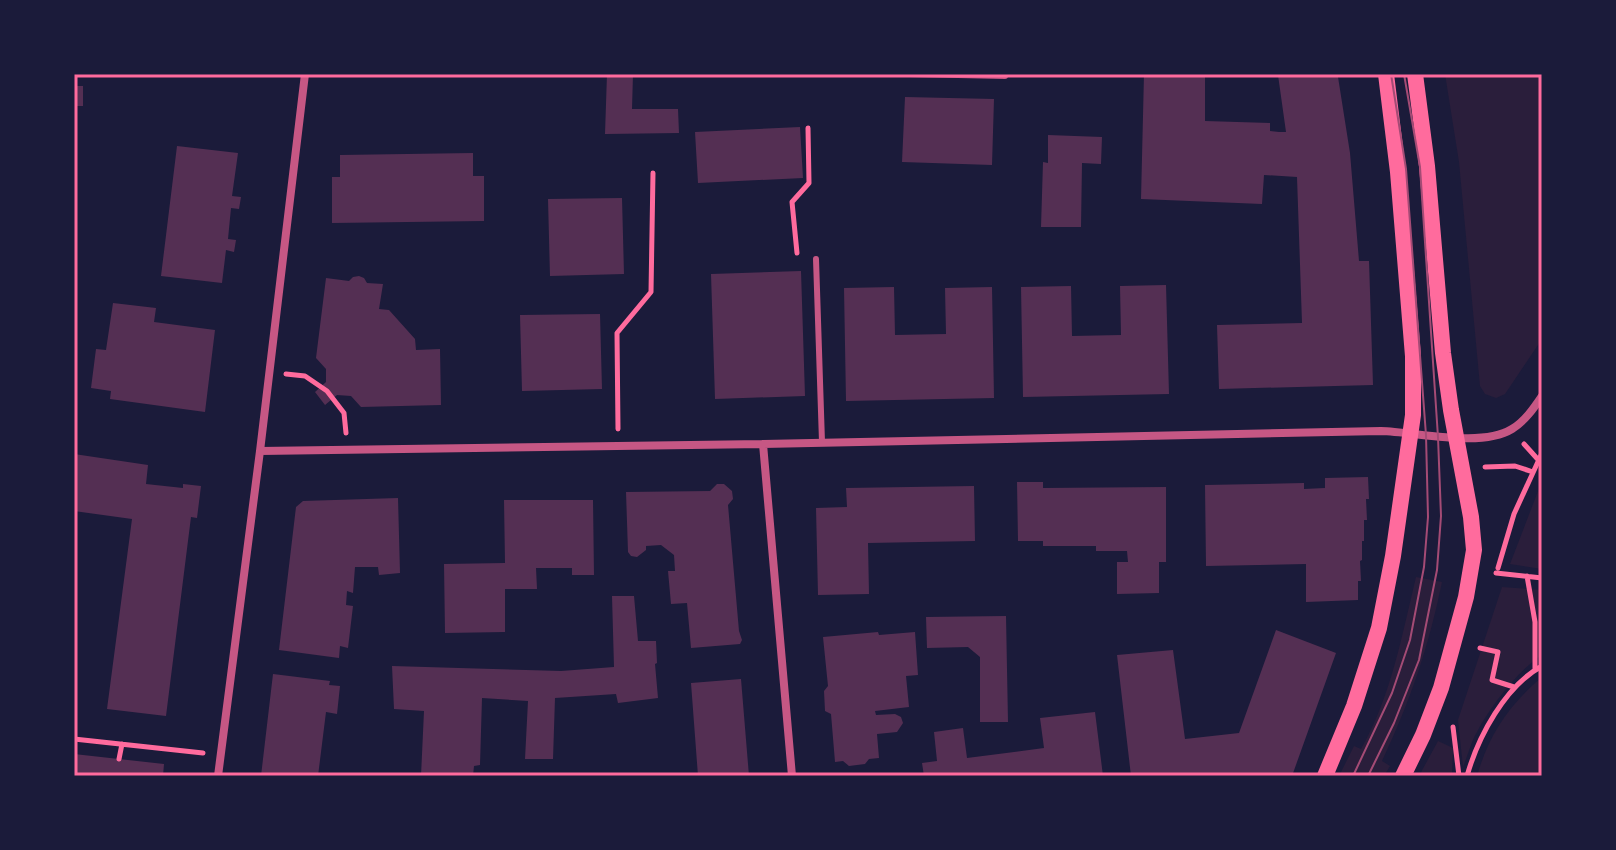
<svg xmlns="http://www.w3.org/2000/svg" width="1616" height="850" font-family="'Source Serif 4',serif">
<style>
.green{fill:#2a1e3b}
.building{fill:#542f53}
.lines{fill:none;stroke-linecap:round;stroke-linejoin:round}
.path{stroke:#ff6b9d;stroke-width:5}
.service{stroke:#c65784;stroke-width:6}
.minor{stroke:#c65784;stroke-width:8}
.secondary{stroke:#ff6b9d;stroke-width:16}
.tram{stroke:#a44b75;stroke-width:2}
.neatline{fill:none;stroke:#ff6b9d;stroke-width:3}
</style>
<rect width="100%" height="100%" fill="#1b1b3a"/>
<path class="green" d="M1445 74H1542V339L1505 394 1496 398 1485 394 1480 386 1459 162Z
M1542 483V569L1510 564 1540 486Z
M1416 577 1442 582C1428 649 1411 699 1382 761L1390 766 1384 776H1339L1354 746 1361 749C1391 697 1402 635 1416 577Z
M1502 587 1542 590V655C1519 669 1490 707 1477 732 1471 742 1468 755 1463 767L1458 720Z
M1542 677V776H1477C1489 734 1509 705 1542 677Z
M1438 741 1453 748 1452 776H1419Z"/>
<path class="building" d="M607 74H633L632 109H678L679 133 605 134Z
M1144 74 1205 77V121L1270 123V131L1279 132H1286L1278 75 1338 77 1350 153 1359 261H1369L1373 385 1219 389 1217 325 1302 323 1297 177 1264 175 1262 204 1141 199Z
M74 86H83V106H74Z
M905 97 994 99 992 165 902 162Z
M800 127 803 178 698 183 695 132Z
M1048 135 1102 137 1101 164 1082 163 1081 227H1041L1043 162 1048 163Z
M177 146 238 153 232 196 241 197 239 209 231 208 228 239 236 240 234 252 226 250 222 283 161 276Z
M473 153V176H484V221L332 223V177H340V155Z
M622 198 624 274 550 276 548 199Z
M801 271 805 396 715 399 711 274Z
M359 276 364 278 367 283 383 284 379 309 389 310 415 339 416 350 440 349 441 405 361 407 351 396 337 395 325 405 315 392 326 382V369L316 358 326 278 349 281 353 277Z
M1166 285 1169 394 1023 397 1021 287 1071 286 1072 336 1121 335 1120 286Z
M894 287 895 335 946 334 945 288 992 287 994 398 846 401 844 288Z
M113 303 156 308 154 322 215 330 205 412 110 399 111 391 91 388 96 349 106 350Z
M600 314 602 389 522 391 520 315Z
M74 454 148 465 146 484 183 488V484L201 486 197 518 191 517 166 716 107 709 132 519 74 511Z
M1368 477 1369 499H1366L1367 520H1364V541H1362V560L1360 561 1361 581H1358V600L1306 602V564L1206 566 1205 485 1304 483V489L1325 488V478Z
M1017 482H1043V488L1166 487V562H1159V593L1117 594V562H1128L1127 551H1096V546H1043V541H1018Z
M717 484H724L732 491 733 499 728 505 739 631 742 640 740 644 691 648 687 603 671 604 668 571H675L674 555 661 545 646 546V550L637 557 631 556 628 552 626 492 710 491Z
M974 486 975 541 868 543 869 594 818 595 816 508 847 507 846 488Z
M398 498 400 573 379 575 378 567H355L353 593 347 591 346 605 353 606 348 648 340 646 339 658 279 650 296 507 303 501Z
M504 500H593L594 575H572V568H536L537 589H505V632L445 633 444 564 505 563Z
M612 596H634L638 641H656L657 663 655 664 658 698 618 703 616 694 555 698 553 759H525L528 701 482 698 480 765 474 766 473 776H421L424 711 394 709 392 666 561 671 614 667Z
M1006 616 1008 722H980V657L968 647 927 648 926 617Z
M1276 630 1336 653 1292 776H1131L1117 655 1173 650 1185 739 1239 733Z
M878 632 879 635 915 632 918 675 906 676 909 707 875 711 876 715 895 714 901 717 903 723 897 732 877 734 879 758 869 759 865 764 849 766 843 761 835 762 831 714 825 711 824 691 828 686 823 637Z
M273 674 330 681 329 685 340 686 337 714 326 712 318 776H261Z
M741 679 749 776H698L691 683Z
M1095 712 1103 776H924L922 763 937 761 934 732 963 728 967 758 1044 748 1040 718Z
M74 754 164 764 163 776H74Z"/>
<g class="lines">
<path class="path" d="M797 253 792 202 809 183 808 128
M286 374 305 376 327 391 344 413 346 433
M618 429 617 333 651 292 653 173
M1524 444 1542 464
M1485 467 1515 466 1533 472
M1498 568 1514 514 1542 453
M1496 573 1542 578
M1527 576 1535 622V669
M1480 648 1498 652 1492 680 1514 687
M1453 727 1459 776
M74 739 203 753
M119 759 122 744
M1467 776C1478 737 1505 686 1542 666"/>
<path class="service" d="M910 74 1005 76
M816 259 822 442"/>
<path class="minor" d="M763 444 792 776
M260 451 763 444 1381 431C1417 432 1481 448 1512 429 1525 421 1534 408 1542 396
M218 776 260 451 305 74"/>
<path class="secondary" d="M1325 776 1354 706 1379 628 1393 556 1413 415V356L1398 172 1386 74
M1403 776 1423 735 1441 688 1466 597 1474 550 1471 517 1451 410 1443 353 1427 166 1415 74"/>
<path class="tram" d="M1353 776 1392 693 1410 640 1424 567 1428 517 1426 435 1406 169 1391 74
M1368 776 1394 723 1419 660 1437 570 1441 516 1438 437 1420 167 1404 74"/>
</g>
<rect width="1616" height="850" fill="none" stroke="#1b1b3a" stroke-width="152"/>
<rect x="76" y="76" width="1464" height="698" class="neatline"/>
</svg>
